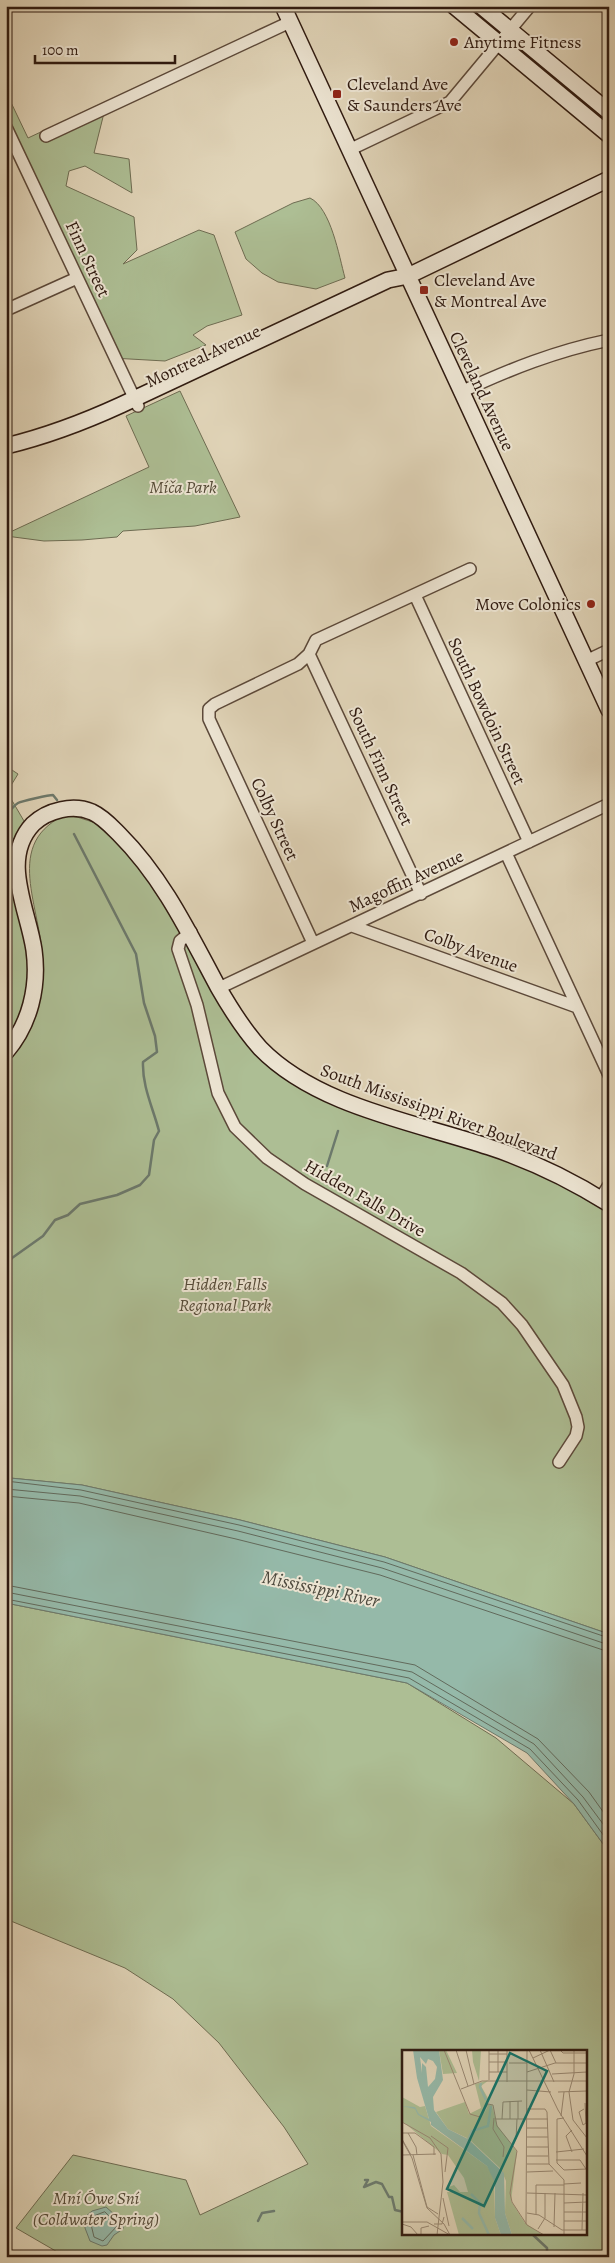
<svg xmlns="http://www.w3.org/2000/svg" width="615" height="2263" font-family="Alegreya,serif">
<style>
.green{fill:#adbe94;stroke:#6e6c52;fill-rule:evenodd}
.water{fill:#95b9a9;stroke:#6c796c}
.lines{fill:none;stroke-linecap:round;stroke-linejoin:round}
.shore{stroke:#626a5c;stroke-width:1}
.stream{stroke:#6c796c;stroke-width:2.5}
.street-casing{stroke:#5c493a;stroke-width:14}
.secondary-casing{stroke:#2f1a10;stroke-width:18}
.street{stroke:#ece4d2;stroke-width:11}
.secondary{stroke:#ece4d2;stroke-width:15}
.poi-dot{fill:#8f2418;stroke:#ece4d2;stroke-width:2}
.labels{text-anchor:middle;stroke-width:4;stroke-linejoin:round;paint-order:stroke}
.poi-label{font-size:18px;fill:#2f1a10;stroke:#ece4d2;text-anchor:start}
.street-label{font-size:18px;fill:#2f1a10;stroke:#ece4d2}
.park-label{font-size:18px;font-style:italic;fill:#554b38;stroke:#ece4d2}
.water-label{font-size:19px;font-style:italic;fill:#4e4a3e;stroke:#ece4d2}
.inset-river{fill:none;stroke:#95b9a9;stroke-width:2.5}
.inset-road{fill:none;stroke:#9a8a75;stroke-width:1}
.view{fill:#0f766e;fill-opacity:0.15;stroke:#0f766e;stroke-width:2.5}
.inset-edge{fill:none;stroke:#2f1a10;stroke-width:2.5}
</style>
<rect width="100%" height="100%" fill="#e1d5b9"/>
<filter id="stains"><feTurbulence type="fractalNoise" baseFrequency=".004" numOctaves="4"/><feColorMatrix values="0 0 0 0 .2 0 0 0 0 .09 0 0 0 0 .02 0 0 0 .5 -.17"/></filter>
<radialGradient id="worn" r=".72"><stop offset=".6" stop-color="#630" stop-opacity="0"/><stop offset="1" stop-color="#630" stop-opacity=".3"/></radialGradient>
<path class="green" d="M6 92 28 138 107 101 94 153 129 159 132 193 85 166 69 171 66 186 134 217 137 250 123 264 199 230 214 235 242 315 207 326 193 335 206 345 165 361 112 358 6 137Z
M310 198C331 208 339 256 345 278L316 289 278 282 262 273 246 259 235 232 293 203Z
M180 391 240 517 195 526 123 531 117 537 82 540 44 541 6 536V534L149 467 126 416Z
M6 766 18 774 7 792 24 821C0 871 22 901 29 953 34 987 20 1014 6 1043Z
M63 816 77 817 99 824 133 859 156 890 267 1063 548 1176 609 1213V1634L385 1557 240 1520 82 1485 10 1478 6 1474V1062L12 1055C19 1035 27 1015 34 995 37 987 42 978 42 969 46 914 0 847 63 816Z
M6 1603 407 1683 496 1738 574 1804 609 1852V2257H66L16 2228 73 2155 186 2180 200 2215 308 2164 284 2127 219 2043 173 1999 125 1968 6 1919ZM404 2052H586V2234H404Z"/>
<path class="water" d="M6 1474 10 1478 82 1485 240 1520 385 1557 609 1634V1852L574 1804 527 1753 407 1683 6 1603Z
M106 2207 124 2223 123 2229 114 2235 107 2245 102 2246 90 2241 85 2228V2217L92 2211Z"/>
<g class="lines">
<path class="shore" d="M6 1481 81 1490 239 1525 384 1562 609 1638
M6 1489 80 1496 238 1531 382 1568 609 1645
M6 1496 79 1503 236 1539 380 1575 609 1652
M6 1585 415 1665 538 1739 589 1792 609 1820
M6 1592 412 1672 534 1744 583 1797 609 1832
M6 1599 409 1678 530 1749 578 1800 609 1843
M105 2212 118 2225 103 2241 94 2237 90 2220 94 2216Z"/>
<path class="stream" d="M6 813C11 811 13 806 18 803 22 801 49 795 53 795L57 800
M327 1166 338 1131
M6 1266 12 1258 43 1236 55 1220 68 1215 80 1204 117 1195 140 1185 149 1175 154 1140 159 1131C153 1108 142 1086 143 1062L157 1052 155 1036 144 1003 136 954 74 834
M365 2180H368L364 2187 376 2182 382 2184 389 2197H392L395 2210 404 2212
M258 2221 262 2213 274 2211
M532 2234 547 2248V2255L553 2253 555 2257"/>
<g class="street-casing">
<path id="street" d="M6 127 138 406
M46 136 290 22
M349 150 450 102 530 6
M6 310 77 278
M461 392C510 369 556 351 609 340
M415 595 529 842
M309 654 421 894
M586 661 609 650
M506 853 609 1075
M352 926 577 1007
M191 932 180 941 178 949 197 1005 218 1093 235 1127 267 1158 305 1184 461 1273 502 1303 522 1325 563 1385 576 1417 578 1427 576 1436 559 1462
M313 943 209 719V709L215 704 298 664 309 654 316 640 470 569
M219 988 609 804
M600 1199 609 1185"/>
</g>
<g class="secondary-casing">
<path id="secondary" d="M283 6 609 710
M454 6 609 135
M481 6 609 112
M6 446C47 436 84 422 121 405L388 280 408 276 609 179
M6 1052C30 1024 39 987 34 950 28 909 0 859 33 824 48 810 73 804 92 812 103 817 111 826 119 834 163 878 189 933 218 987 230 1008 244 1030 260 1048 316 1106 414 1122 489 1147 532 1161 571 1180 609 1204"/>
</g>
<use href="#street" class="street"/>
<use href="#secondary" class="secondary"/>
</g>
<g class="poi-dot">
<circle cx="454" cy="42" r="5"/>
<rect x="332" y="89" width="10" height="10" rx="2.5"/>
<rect x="419" y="285" width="10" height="10" rx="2.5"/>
<circle cx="591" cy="604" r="5"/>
</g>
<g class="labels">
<g class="poi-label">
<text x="464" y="48">Anytime Fitness</text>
<text x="347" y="90">Cleveland Ave<tspan x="347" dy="21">&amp; Saunders Ave</tspan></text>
<text x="434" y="286">Cleveland Ave<tspan x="434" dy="21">&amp; Montreal Ave</tspan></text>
<text x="581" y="610" text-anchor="end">Move Colonics</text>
</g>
<g class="street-label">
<text transform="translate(88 259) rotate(65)" y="6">Finn Street</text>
<text transform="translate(203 356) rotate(-25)" y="6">Montreal Avenue</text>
<text transform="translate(482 391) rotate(65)" y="6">Cleveland Avenue</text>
<text transform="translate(487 711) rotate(65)" y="6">South Bowdoin Street</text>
<text transform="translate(381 766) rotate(65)" y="6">South Finn Street</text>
<text transform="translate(275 819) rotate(65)" y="6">Colby Street</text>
<text transform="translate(406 881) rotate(-25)" y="6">Magoffin Avenue</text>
<text transform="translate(471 950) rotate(20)" y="6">Colby Avenue</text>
<text transform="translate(439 1112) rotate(20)" y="6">South Mississippi River Boulevard</text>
<text transform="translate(365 1198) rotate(30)" y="6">Hidden Falls Drive</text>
</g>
<g class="park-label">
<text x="183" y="493">Míča Park</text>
<text x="225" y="1290">Hidden Falls<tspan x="225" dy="21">Regional Park</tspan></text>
<text x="96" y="2204">Mní Ówe Sní<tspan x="96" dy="21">(Coldwater Spring)</tspan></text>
</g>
<g class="water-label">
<text transform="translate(321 1588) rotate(12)" y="7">Mississippi River</text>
</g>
</g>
<g transform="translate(402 2050)">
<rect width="185" height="185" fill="#e1d5b9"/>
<path d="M37 0H44L55 23 41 24ZM70 0H79L77 31 71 12ZM87 30 79 36 87 50 82 64 86 55H90L95 75 115 102 109 151 123 173 141 185H110L103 163 104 131 99 119 67 89 46 79 34 62 63 52 67 64 79 58 73 34ZM0 47 18 57 23 56 29 76 85 116 92 127 93 168 99 185H57L45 142H49L47 137 52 135 58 142H66L62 128 46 105 40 104 0 71Z" fill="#adbe94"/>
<path d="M11 0H37L41 30 31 47 32 60 46 79 66 89 102 123 103 163 110 185H99L93 168V133L85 116 29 75V72L16 65 13 59 0 56 13 57 17 64 27 69 15 28ZM18 7 24 14 26 9 31 11 35 17 33 29 26 37 24 17 20 13V23Z" fill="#95b9a9" fill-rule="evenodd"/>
<path class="inset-river" d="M79 33 78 37 84 50M66 90 70 81 86 76 89 56M69 144 78 153 77 163 87 185M60 168 71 179"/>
<path class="inset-road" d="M42 0 68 64 78 67 86 54 91 55 95 76 115 101 108 143 110 152 125 175 142 185M54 0 66 36M64 0 72 34M96 0V22M105 0V32M127 0 156 60 185 106M138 0 152 32M158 0 161 3H185M172 0V24L167 42 171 70 185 88M87 4H105M131 8 148 0 154 13M87 12H105M107 13H125M87 22H105M125 22 153 13H185M150 24 185 22M87 30V0M80 31H185M59 39 80 31M125 40 149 42M156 42 185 41M125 59H143L145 62 147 114 162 130V185M182 59 177 62 181 75 184 73 183 53M159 66 162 42M92 68 91 79 102 97 101 107M162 68 155 69V113L162 120 185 119M94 69H146M100 69 101 52 120 51M108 69V51M116 69V51M0 72 28 88 39 104 41 132 35 185M125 78H146M0 83H13L32 97V105M6 83 14 97 15 105M29 86 46 98 43 122M125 87H146M0 89 9 105M114 89 115 69M0 90 10 108 25 158 42 174 48 185M125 97H146M154 102 182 99M170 102 164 86 170 80M0 105 34 104M11 105 25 157 36 164M125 106H146M154 110H178L184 119M125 114H147M125 122 151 121M162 134 179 133M125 143 185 145M41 148 47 176M162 153 185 152M162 162H185M125 163 137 165 160 180H185M134 164V135H162M162 171H185M0 172H25L48 185M0 174 9 177 16 185M32 174H40L42 167M124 174 125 0M152 177 153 143M136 179 143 168V143M180 180 181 143M19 185V178L27 176"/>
<path class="view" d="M108 3 145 21 82 156 45 139Z"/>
<rect width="185" height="185" class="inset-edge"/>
</g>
<rect width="615" height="2263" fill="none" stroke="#e1d5b9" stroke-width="25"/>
<rect x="8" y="8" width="600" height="2248" fill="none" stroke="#2f1a10" stroke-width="2.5"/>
<rect x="12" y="12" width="590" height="2238" fill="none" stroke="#2f1a10"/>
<path d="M35 55v8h140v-8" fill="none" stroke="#2f1a10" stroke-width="2.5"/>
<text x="42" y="55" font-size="15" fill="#2f1a10" stroke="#ece4d2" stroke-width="4" paint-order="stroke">100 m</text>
<rect width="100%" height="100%" filter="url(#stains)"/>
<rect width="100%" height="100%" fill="url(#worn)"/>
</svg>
